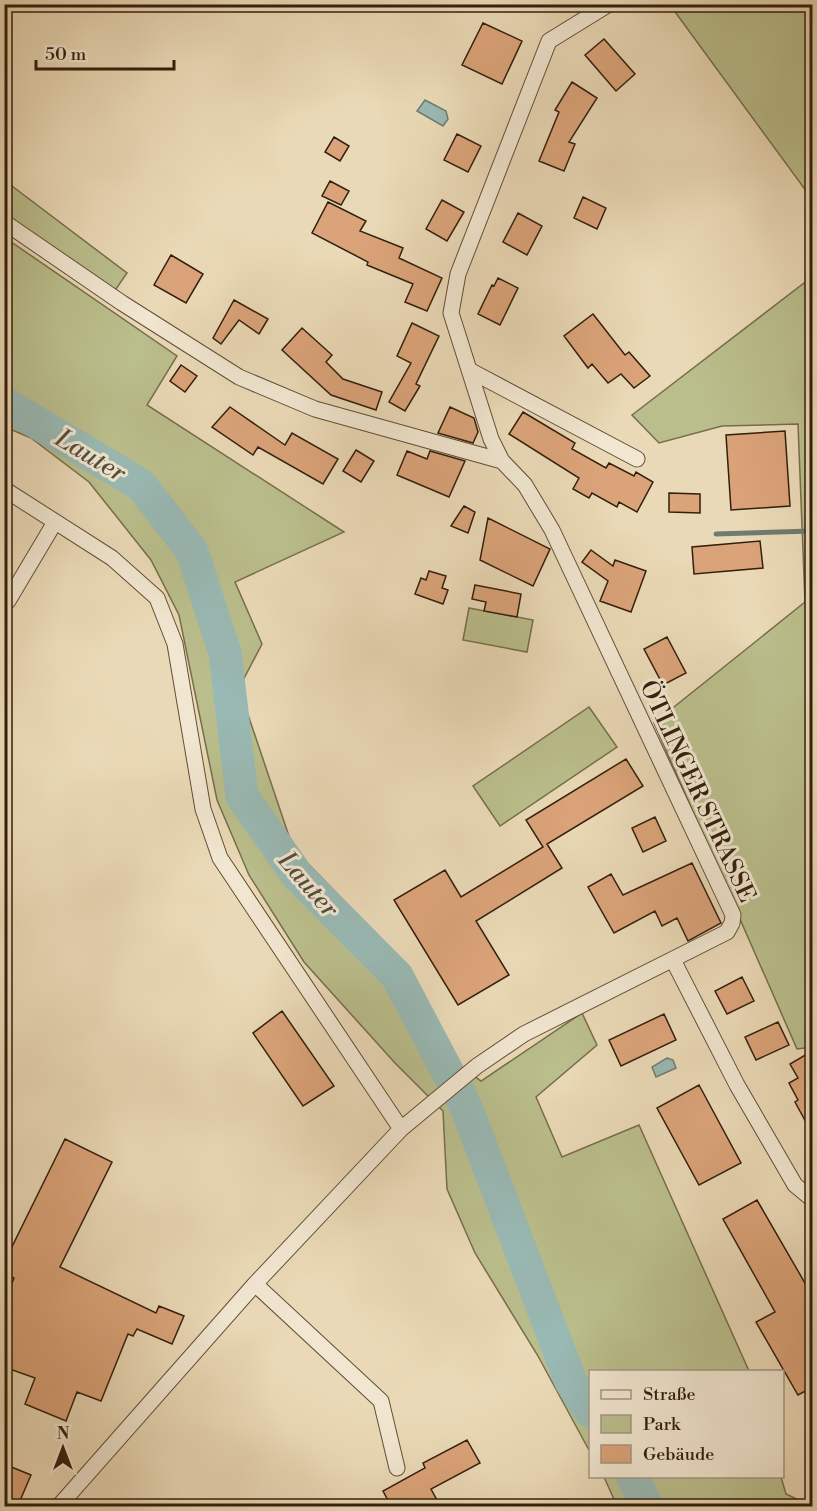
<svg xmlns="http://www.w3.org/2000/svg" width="817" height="1511" font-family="'Libre Bodoni',serif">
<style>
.green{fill:#babe8c;stroke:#766e4c;stroke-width:1.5}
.water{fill:#99b9b4;stroke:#707b71;stroke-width:1.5}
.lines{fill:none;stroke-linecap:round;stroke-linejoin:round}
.stream{stroke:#707b71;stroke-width:5}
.river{stroke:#99b9b4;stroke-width:33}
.building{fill:#dba379;stroke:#331f0d;stroke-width:1.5}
.minor-casing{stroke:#614e37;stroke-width:17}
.minor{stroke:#f1e6d0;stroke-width:15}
.labels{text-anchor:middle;stroke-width:6;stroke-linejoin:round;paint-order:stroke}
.street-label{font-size:24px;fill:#331f0d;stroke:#f1e6d0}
.water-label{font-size:26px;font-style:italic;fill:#524d3f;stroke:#f1e6d0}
</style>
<rect width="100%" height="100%" fill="#ead9b6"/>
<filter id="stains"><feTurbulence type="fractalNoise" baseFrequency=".00333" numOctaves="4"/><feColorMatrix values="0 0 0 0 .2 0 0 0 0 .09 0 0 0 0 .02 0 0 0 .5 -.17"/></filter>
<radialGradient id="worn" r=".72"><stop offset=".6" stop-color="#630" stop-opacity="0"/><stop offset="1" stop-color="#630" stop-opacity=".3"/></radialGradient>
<path class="green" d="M670 5H812V199Z
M4 180 127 273 114 292 5 217Z
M4 237 177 356 147 405 344 532 235 582 262 644 239 688 293 848 378 936 410 983 457 1063 481 1081 582 1013 597 1045 536 1097 562 1157 639 1125 749 1371 590 1372V1452L538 1356 475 1253 447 1189 443 1111 395 1063 304 962 249 875 217 800 179 615 151 560 89 482 31 438 5 427Z
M804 283 812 294V1047L797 1049 654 723 805 602 798 424 722 426 659 443 632 415Z
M469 608 533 620 527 652 463 640Z
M589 707 617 747 500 826 473 786Z
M604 1477H781L786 1494 811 1506H617Z"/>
<path class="water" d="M425 100 446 111 448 119 443 126 417 111Z
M667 1058 673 1060 676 1068 656 1077 652 1067Z"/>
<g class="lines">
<path class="stream" d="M716 534 812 531"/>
<path class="river" d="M4 403 141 485 192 551 225 653 242 796 297 875 397 976 466 1107 571 1382 590 1411
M632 1476 647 1506"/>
</g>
<path class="building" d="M483 23 522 41 502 84 462 65Z
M604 39 635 74 616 91 585 55Z
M572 82 597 98 569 142 575 144 564 171 539 161 559 112 555 110Z
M457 134 481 146 468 172 444 160Z
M334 137 349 146 340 161 325 152Z
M330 181 349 191 341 205 322 196Z
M583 197 606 208 597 229 574 218Z
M442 200 464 212 447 241 426 229Z
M328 202 366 221 360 231 403 248 399 258 442 278 427 311 405 302 413 284 367 265 368 262 312 233Z
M518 213 542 226 527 255 503 242Z
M171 255 203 274 186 303 154 285Z
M498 278 518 288 500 325 478 314 492 285 494 286Z
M234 300 268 319 259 334 239 320 221 344 213 338Z
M593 314 625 355 629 352 650 376 634 388 621 374 608 383 592 364 588 368 564 336Z
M412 323 439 336 416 384 420 386 405 411 389 402 411 363 397 356Z
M302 328 332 355 326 362 343 379 382 392 376 410 331 395 282 350Z
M181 365 197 376 185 392 170 381Z
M230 407 285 445 292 433 338 459 323 484 258 447 253 455 212 427Z
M450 407 474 418 478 432 473 443 438 433Z
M523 412 575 443 572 449 606 468 609 463 634 476 636 472 653 482 637 512 619 502 617 507 592 493 589 498 573 489 579 478 509 434Z
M785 431 790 506 731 510 726 435Z
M356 450 374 461 361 482 343 471Z
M407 451 427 459 430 451 465 461 449 497 397 475Z
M669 493 700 494V513L669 512Z
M464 506 475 512 468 533 451 526Z
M488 518 550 549 533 586 480 560Z
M760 541 763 568 694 574 692 547Z
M591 550 613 566 615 560 646 571 631 612 600 601 608 581 582 562Z
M429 571 446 576 442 588 448 590 443 604 415 594 421 578 426 580Z
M475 585 521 594 517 617 484 611 486 602 472 599Z
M667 637 686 673 663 685 644 649Z
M626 759 643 786 547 844 562 868 476 921 509 975 458 1005 394 900 445 870 461 897 543 847 526 820Z
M655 817 666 841 643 852 632 828Z
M692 863 721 923 688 941 677 918 662 926 655 911 614 933 588 887 611 874 623 895Z
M742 977 754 1001 727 1014 715 991Z
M282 1011 334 1086 303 1106 253 1033Z
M664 1014 676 1040 621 1066 609 1040Z
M778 1022 789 1045 756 1060 745 1037Z
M807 1054 813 1062V1135L795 1102 798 1100 789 1083 798 1078 790 1064Z
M699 1085 741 1163 699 1185 657 1108Z
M65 1139 112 1162 60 1267 156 1313 159 1306 184 1316 172 1344 137 1329 133 1336 128 1334 101 1401 77 1392 66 1421 25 1404 35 1378 4 1367V1302L14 1278 4 1273V1263Z
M757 1200 813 1297V1387L798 1395 756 1322 775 1312 723 1219Z
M467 1440 480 1463 431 1489 438 1502 430 1506H418L415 1501 405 1506H391L383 1491 425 1468 423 1463Z
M4 1464 31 1475 19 1503 4 1497Z"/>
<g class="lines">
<g class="minor-casing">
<path id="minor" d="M4 222 122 303 239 377 315 409 502 461
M469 370 637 459
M4 489 112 558 157 598 175 644 203 809 220 858 401 1129
M8 601 55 522
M673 960 737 1085 795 1185 812 1199
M255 1284 381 1401 397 1468
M59 1506 255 1284 401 1129 477 1066 524 1034 727 932 732 923 733 915 552 530 525 485 502 461 491 439 451 313 458 274 549 41 609 4"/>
</g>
<use href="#minor" class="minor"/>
</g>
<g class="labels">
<g class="street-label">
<text transform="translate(698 791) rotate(65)" y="8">ÖTLINGER STRASSE</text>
</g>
<g class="water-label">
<text transform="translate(91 455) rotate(31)" y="9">Lauter</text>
<text transform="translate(309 884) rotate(49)" y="9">Lauter</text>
</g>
</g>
<rect width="817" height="1511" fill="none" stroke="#ead9b6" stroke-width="24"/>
<rect x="6" y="6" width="805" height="1499" fill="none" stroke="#331f0d" stroke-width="3"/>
<rect x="12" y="12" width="793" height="1487" fill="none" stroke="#331f0d" stroke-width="1.5"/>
<rect x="589" y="1370" width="195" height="108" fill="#f1e6d0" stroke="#a59682" stroke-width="1.5"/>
<rect x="601" y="1390" width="30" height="9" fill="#f1e6d0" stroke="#a59682" stroke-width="1.5"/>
<text x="643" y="1400" font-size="18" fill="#331f0d">Straße</text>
<rect x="601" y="1415" width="30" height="18" fill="#babe8c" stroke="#a59682" stroke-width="1.5"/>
<text x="643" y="1430" font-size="18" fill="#331f0d">Park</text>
<rect x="601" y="1445" width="30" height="18" fill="#dba379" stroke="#a59682" stroke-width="1.5"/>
<text x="643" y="1460" font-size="18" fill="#331f0d">Gebäude</text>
<g transform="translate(63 1448)" stroke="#f1e6d0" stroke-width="4.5" paint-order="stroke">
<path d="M0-4.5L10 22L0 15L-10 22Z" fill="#331f0d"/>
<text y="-9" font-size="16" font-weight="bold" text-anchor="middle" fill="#331f0d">N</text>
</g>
<path d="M36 60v9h138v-9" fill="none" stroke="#331f0d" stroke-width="3"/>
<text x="45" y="60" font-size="18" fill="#331f0d" stroke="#f1e6d0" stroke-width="4.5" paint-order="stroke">50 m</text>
<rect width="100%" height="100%" filter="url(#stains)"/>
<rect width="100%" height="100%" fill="url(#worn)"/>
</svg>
